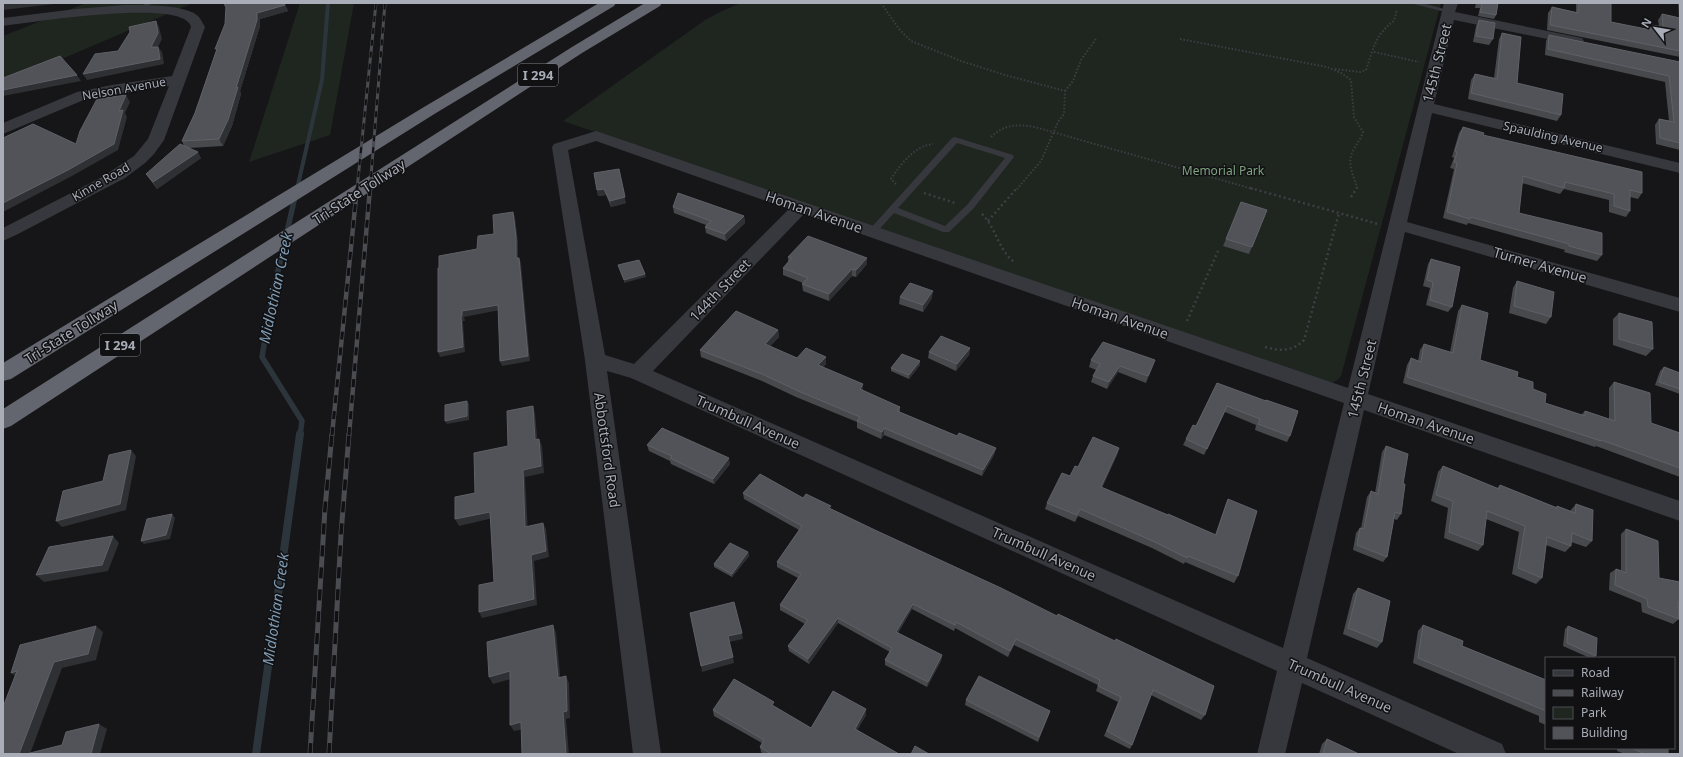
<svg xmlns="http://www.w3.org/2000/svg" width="1683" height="757" font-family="'Noto Sans',sans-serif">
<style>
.green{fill:#1e261f}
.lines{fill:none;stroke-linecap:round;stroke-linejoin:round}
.stream-far2{stroke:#2c353c;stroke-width:4}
.stream-far1{stroke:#2c353c;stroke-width:5.5}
.stream{stroke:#2c353c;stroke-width:8}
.path-far1{stroke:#3d3f44;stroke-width:2;stroke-dasharray:1.5 2;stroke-linecap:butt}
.path{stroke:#3d3f44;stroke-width:2.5;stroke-dasharray:2 3;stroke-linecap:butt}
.service{fill:#37383d;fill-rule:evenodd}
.minor{fill:#37383d;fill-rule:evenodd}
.motorway{fill:#63666e;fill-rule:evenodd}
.rail-far2-casing{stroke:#4a4c52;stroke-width:3}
.rail-far1-casing{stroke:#4a4c52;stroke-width:4.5}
.rail-casing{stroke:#4a4c52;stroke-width:5}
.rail-far2{stroke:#111113;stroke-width:2;stroke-dasharray:6;stroke-linecap:butt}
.rail-far1{stroke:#111113;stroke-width:3;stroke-dasharray:8;stroke-linecap:butt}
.rail{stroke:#111113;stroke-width:3.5;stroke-dasharray:11;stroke-linecap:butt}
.wall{fill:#47494d}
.shaded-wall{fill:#2f3033}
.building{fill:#525359;stroke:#5f6168}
.labels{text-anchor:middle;stroke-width:3;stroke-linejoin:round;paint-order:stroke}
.far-street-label{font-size:12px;fill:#a8adb8;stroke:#111113}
.far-park-label{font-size:12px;fill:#7fa381;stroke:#111113}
.shield{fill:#111113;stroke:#7b7e86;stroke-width:1}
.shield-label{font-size:13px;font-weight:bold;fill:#a8adb8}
.street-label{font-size:14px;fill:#a8adb8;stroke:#111113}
.water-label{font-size:15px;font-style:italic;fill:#7f9bb3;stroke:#111113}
</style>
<rect width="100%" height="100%" fill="#161618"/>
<path class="green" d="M86 3H193L3 84V36Z
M300 3H354L330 135 249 162Z
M741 3H1441L1341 376C1333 387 1323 382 1311 378L563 121 705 20 722 11Z"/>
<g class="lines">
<path class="stream-far2" d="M297 189 322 80 328 3"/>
<path class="stream-far1" d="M297 188 272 297 262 357 302 421 300 435"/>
<path class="stream" d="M256 754 300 434"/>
<path class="path-far1" d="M881 3 899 29 911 41 961 61 1005 75 1065 91 1064 114 1058 122 1041 161 1017 189
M1180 39 1327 67 1341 73 1351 80 1354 117 1363 132C1361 139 1357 143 1354 149 1346 161 1353 175 1357 187L1356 189
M1374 52 1419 62
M1335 69 1360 72 1366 70C1373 50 1375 34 1394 21L1397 9
M1065 91 1073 81 1081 60 1096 39
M991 137C1004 124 1018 124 1035 127L1253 189
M896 184 891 179C901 164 914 146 933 144"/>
<path class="path" d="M1250 188 1378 224
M924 193 955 203
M1351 197 1357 188
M982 214C996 228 998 249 1014 262
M988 221 1017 188
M1187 321 1218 251
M1265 347C1280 351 1292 352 1304 340L1339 213"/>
<path class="service" d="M153 3 146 7 143 5 145 3Z
M1410 3H1422L1452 11 1449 13Z
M955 137 1013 155 1014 157 973 209 949 232H943L894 213 875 234H869L867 232 869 230 952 138ZM957 143 1005 158 967 205 945 226 898 208Z"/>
<path class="minor" d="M1444 3H1458L1455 12 1577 37 1582 38 1584 41 1582 44 1577 45 1454 20 1434 104 1680 163V173L1432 113 1407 222 1680 298V312L1405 232 1368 394 1680 501V521L1364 410 1307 658 1502 744 1506 754H1459L1302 683 1285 754H1257L1277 671 631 378 607 371 661 754H633L585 360 552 147 554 144 596 131 602 133 1348 388ZM596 141 789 209 634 364 605 355 568 150ZM804 214 1344 403 1283 648 653 371Z
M124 5C142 5 185 4 198 16 201 19 203 24 205 27L164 140 154 154 145 163 125 178 18 234 3 241V228L102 177 134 156 148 139 169 86 86 99 3 134V123L77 92 112 85 172 76 191 27C190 25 190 23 188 22 168 1 34 22 3 26V18L76 9Z"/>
<path class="motorway" d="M599 3H616L614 6 436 113 11 379 3 381V363L424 107Z
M645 3H662L660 6 582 53 11 426 3 429V409L572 47Z"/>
<g class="rail-far2-casing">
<path id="rail-far2" d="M357 189 376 3
M370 189 385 3"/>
</g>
<g class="rail-far1-casing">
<path id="rail-far1" d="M332 435 357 188
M349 435 370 188"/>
</g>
<g class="rail-casing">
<path id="rail" d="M310 754 325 508 332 434
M329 754 341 534 349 434"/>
</g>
<use href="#rail-far2" class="rail-far2"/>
<use href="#rail-far1" class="rail-far1"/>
<use href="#rail" class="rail"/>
</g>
<path class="wall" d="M223 3H284L288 11 260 19V26L240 91 241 94 232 126 223 146 189 148 201 158 157 189 146 174 184 146 182 141 195 113 225 24 226 8Z
M1476 3H1498L1496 15 1494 19 1478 16 1480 8H1475Z
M1576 3H1611V22L1648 30 1651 25 1659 26 1658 20 1662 14 1679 18 1678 3H1680V57L1547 30 1548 13 1552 7 1576 12Z
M1479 20 1493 39 1489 45 1473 42 1476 26Z
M1502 33 1517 83 1561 115 1557 121 1468 99 1471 80 1475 74 1494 78 1499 39Z
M1549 35 1680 62V150L1656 144 1655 125 1659 119 1669 121 1665 82 1545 55 1546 41Z
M1463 127 1483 135 1642 193 1638 199 1630 197V211L1626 217 1609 212V200L1564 189 1560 194 1522 183 1519 213 1602 255 1597 261 1564 252 1565 250 1468 223 1467 225 1443 218 1454 169 1450 168 1454 158 1452 157 1459 133Z
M594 173 626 203 611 207 606 195 598 196Z
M673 207 744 216 745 223 726 241 706 233 705 227 706 225 674 213Z
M1267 210 1249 254 1223 246 1226 239Z
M788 257 867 264 856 277 852 276 829 301 803 291 802 284 803 283 783 275V268L788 262Z
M1431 259 1452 307 1448 312 1426 305 1430 288 1423 286 1428 264Z
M1517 281 1551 317 1546 324 1509 313 1513 288Z
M900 297 932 298 923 312 899 304Z
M1462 305 1480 360 1517 377 1533 389 1545 403 1581 415 1585 411 1609 419V388L1614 382 1651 423 1680 433V477L1596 446 1595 447 1403 383 1407 365 1411 358 1418 361 1420 350 1424 344 1450 352 1458 311Z
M1619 313 1653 349 1646 356 1613 345V319Z
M778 330 779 337 770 346 797 358 826 357V364L823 367 863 391 900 407V412L957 436 996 448 994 455 982 476 884 435 881 439 857 428V422L796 397 762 381 701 357 700 350Z
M970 348 969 355 956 371 928 358 929 352Z
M1091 360H1155L1146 383 1118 372 1107 389 1091 382 1093 376 1096 370 1089 367Z
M920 361V365L909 379 891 371V368Z
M1664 367 1680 373V394L1655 385 1660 371Z
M1217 383 1290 436 1287 442 1255 430 1256 425 1225 412 1204 455 1183 445 1186 439 1196 426Z
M647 445 730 464 714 484 671 464 670 461 649 451Z
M1386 446 1403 484 1401 514 1397 520 1394 519 1387 557 1383 562 1353 550 1356 533 1360 528H1361L1367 497 1371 491 1375 493 1382 452Z
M1119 448 1117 455 1102 488 1215 535 1225 506 1228 499 1238 576 1234 583 1185 562 1184 564 1152 548 1078 516 1075 522 1045 509 1047 503 1078 467Z
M1443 466 1497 488 1500 485 1556 507 1557 506 1570 511 1576 504 1592 541 1586 547 1571 542V546L1565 552 1546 545 1542 578 1536 584 1512 574 1519 532 1486 519 1483 545 1478 551 1444 538 1448 508 1431 501 1438 472Z
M743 493 803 498 831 509 1205 715 1201 720 1151 695 1132 745 1130 749 1104 736 1118 702 1096 691 1098 685 1014 645 1008 657 955 628 954 631 912 609 898 633 942 655 941 661 927 687 885 665V660L890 652 838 623 809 664 789 651 788 646 805 624 780 610V605L798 578 777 567V562L799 530 744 499Z
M1626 529 1659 578 1680 582V608H1678L1679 619 1673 624 1642 612 1641 603 1609 590 1610 573 1616 569 1621 570V534Z
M748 552 749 556 732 577 714 567V564Z
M1358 588 1382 642 1377 648 1343 634 1353 594Z
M1423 625 1462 646 1546 680V725L1539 722V716L1413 663 1418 631Z
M1568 626 1596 656 1593 658H1590L1563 646 1565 629Z
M966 700 1050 711 1038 742 965 705Z
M775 707 811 728 866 709V715L857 730 899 754H763L761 752 760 747 762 743 714 716 713 710Z
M1327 739 1359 754H1319L1322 744Z
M1617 748H1668V754H1625L1617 751Z"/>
<path class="shaded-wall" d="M3 3H62L3 10Z
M285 5 288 11 260 19V26L240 91 241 94 232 126 223 146 219 139 236 88 257 13Z
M156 21 159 27 162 39 155 53 151 47Z
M158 47 162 52 164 64 87 80 83 74Z
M77 75 81 81 3 96V90Z
M126 95 130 102 125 113 127 117 118 150 72 176 3 212V203L119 111Z
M198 152 201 158 157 189 153 182Z
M619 169 626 203 611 207 610 201Z
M604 189 606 195 598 196 597 190Z
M513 212 515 217 518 242V264L516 258Z
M744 216 745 223 726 241 725 234Z
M519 258 521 263 530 361 502 366 500 361Z
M867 258V264L856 277V270Z
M852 269V276L829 301V294Z
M645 274 646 277 624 283V280Z
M933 291 932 298 923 312V305Z
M498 305 500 310 464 317 465 321H463L465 352 440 357 438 352 462 311Z
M778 330 779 337 766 351 765 344Z
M970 348 969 355 956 371 957 364Z
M826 357V364L818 372V365Z
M1155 360 1153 367 1146 383 1148 376Z
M920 361V365L909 379V375Z
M1120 366 1118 372 1107 389 1109 382Z
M863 384V391L860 389Z
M467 401 469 404V420L447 424 445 421Z
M533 406 535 413 538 447 535 440Z
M884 428V435L881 439 882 432Z
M539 439 542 446 544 473 525 477 528 533 525 527 523 470Z
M996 448 994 455 982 476 983 470Z
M1119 448 1117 455 1099 494 1101 487Z
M131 450 136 456 126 510 62 527 56 521 120 504Z
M729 458 730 464 714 484 713 479Z
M490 512 493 518 459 526 455 519Z
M172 514 175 518 170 539 144 544 141 541Z
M543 523 546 529 549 557 534 561 537 605 482 618 479 612 531 555Z
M113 536 119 543 108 571 44 582 36 575Z
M748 552 749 556 732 577V574Z
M913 604 912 609 895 637 896 632Z
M838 618V623L809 664 808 659Z
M553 625 556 632 561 685 558 678Z
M96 626 103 632 96 660 62 668 30 754H19L54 662Z
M742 633 743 639 729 642 728 636Z
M1016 639 1014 645 1008 657 1010 651Z
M942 655 941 661 927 687 928 682Z
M733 657 734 663 702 672 701 666Z
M17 671 20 679 11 673Z
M510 671 514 678 493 684 489 677Z
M566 676 569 683 570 718 566 719 569 754H566L563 712Z
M866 709V715L855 734V729Z
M521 722 525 729 514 731 510 725Z
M99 724 107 729 100 754H91Z"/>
<path class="building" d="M224 3H284L285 5 257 13V20L236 88 238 87 228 120 219 139 182 141 195 113 217 49H215L225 24 226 7Z
M1477 3H1498L1496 15 1480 12 1482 4Z
M1579 3H1611V22L1651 30V25L1663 27 1662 14 1680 18V51L1550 25 1552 7 1578 13Z
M1479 20 1495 23 1493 39 1476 36Z
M156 21 158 33 151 47H158L160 59 83 74 95 54 118 51 130 32 129 27Z
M1502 33 1521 37 1517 83 1563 94 1561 115 1471 93 1475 74 1497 79Z
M1549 35 1680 62V143L1660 138 1659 119 1674 122 1669 76 1548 49Z
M60 56 77 75 3 90V78Z
M126 95 119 111 123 110 114 144 68 170 3 203V138L33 124 76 144 80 131 97 99Z
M1463 127 1484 133 1483 135 1642 172V193L1630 190V211L1614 206V194L1565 182 1564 188 1523 176 1519 213 1602 233V255L1569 246V244L1471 217 1470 219 1447 212 1457 163 1454 162 1457 152 1455 151Z
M180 144 198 152 153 182 146 174Z
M619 169 625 197 610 201 604 189 597 190 594 173Z
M678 193 744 216 725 234 705 227 711 221 673 207Z
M1241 202 1267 210 1252 247 1226 239Z
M513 212 516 237V258H519L528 356 500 361 498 305 462 311V316H461L463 347 438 352V268H439V256L477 249 478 236 494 234 493 215Z
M808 236 867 258 856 270 852 269 829 294 802 284 808 278 783 268 792 258 788 257Z
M1431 259 1460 267 1452 307 1430 300 1433 282 1427 280Z
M639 260 645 274 624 280 618 265Z
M1517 281 1554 292 1551 317 1514 306Z
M910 283 933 291 923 305 900 297Z
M1462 305 1488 313 1480 360 1518 372 1517 377 1533 382V389L1546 394 1545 403 1585 416V411L1615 421 1614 382 1650 393 1651 423 1680 433V468L1601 440V441L1407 377 1411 358 1421 362 1424 344 1453 353Z
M736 311 778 330 765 344 797 358 806 348 826 357 818 365 863 384 860 389 900 407 897 411 957 436 959 433 996 448 983 470 884 428 882 432 857 421 860 417 796 390 762 374 700 350Z
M1619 313 1652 322 1653 349 1619 339Z
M941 336 970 348 957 364 929 352Z
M1103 342 1155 360 1148 376 1120 366 1109 382 1093 376 1100 364 1091 360Z
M902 354 920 361 909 375 891 368Z
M1664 367 1680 373V389L1659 382Z
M1217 383 1266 401V400L1298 411 1290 436 1258 424 1260 419 1227 406 1207 449 1186 439 1193 425 1196 426Z
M467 401V416L445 421V405Z
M533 406 535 440 539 439 541 466 523 470 525 527 543 523 546 551 531 555 534 599 479 612V585L494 582 490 512 455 519V497L475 493 474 453 508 446 507 411Z
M662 428 729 458 713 479 670 458 672 456 647 445Z
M1093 437 1119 448 1101 487 1168 515V514L1216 535 1228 499 1257 511 1238 576 1188 556 1187 558 1155 542 1080 509 1077 515 1047 503 1062 473 1070 476 1075 466 1078 467Z
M1386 446 1408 454 1403 484H1405L1401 514 1395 512 1387 557 1357 545 1360 528 1364 529 1371 491 1378 494Z
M131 450 120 504 56 521 63 491 103 481 109 455Z
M1443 466 1499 489 1500 485 1557 508V506L1575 513 1576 504 1593 510 1592 541 1572 533 1571 546 1547 537 1542 578 1518 568 1525 526 1487 511 1483 545 1449 532 1453 501 1436 495Z
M760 474 803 498 806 494 831 506 829 508 877 531 1001 588 1057 616 1058 614 1115 641 1116 639 1214 686 1205 715 1153 690 1132 745 1107 731 1121 697 1098 686 1100 680 1016 639 1010 651 956 622 955 625 913 604 896 632 942 655 928 682 885 660 892 648 838 618 808 659 788 646 808 620 780 605 801 574 777 562 802 526 743 493Z
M172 514 166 535 141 541 147 519Z
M1626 529 1658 541 1659 578 1680 582V602H1678L1679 619 1648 607 1647 599 1615 585 1616 569 1626 573Z
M113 536 102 565 36 575 49 547Z
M730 543 748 552 732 574 714 564Z
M1358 588 1390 601 1382 642 1348 628Z
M734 602 742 633 728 636 733 657 701 666 690 613Z
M553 625 558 678 566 676 567 711 563 712 566 754H522L521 722 510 725V671L489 677 487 642Z
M1423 625 1463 641 1462 646 1546 680V711L1418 658Z
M96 626 88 654 54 662 19 754H3V707L17 671 11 673 20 645Z
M1568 626 1597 638 1596 656 1567 643Z
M979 676 1050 711 1039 737 966 700Z
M734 679 774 702 772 705 811 728 833 691 866 709 855 729 899 754H771L760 747 764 740 713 710Z
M99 724 91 754H26L62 745 66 732Z
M1327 739 1359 754H1323Z
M915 746 929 754H911Z
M1632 748H1668V754H1645Z"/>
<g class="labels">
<g class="far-street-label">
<text transform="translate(124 89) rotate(-10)" y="4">Nelson Avenue</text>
<text transform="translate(1553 137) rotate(13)" y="4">Spaulding Avenue</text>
<text transform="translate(101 182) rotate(-30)" y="4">Kinne Road</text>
</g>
<g class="far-park-label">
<text x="1223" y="175">Memorial Park</text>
</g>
<g class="shield">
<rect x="518" y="64" width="40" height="22" rx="3"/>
<rect x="100" y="334" width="40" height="22" rx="3"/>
</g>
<g class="shield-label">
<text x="538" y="80">I 294</text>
<text x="120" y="350">I 294</text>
</g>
<g class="street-label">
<text transform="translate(1437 63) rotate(-76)" y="5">145th Street</text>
<text transform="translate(359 192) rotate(-33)" y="5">Tri-State Tollway</text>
<text transform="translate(814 212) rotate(19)" y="5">Homan Avenue</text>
<text transform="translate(1540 265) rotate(16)" y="5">Turner Avenue</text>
<text transform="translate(720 290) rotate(-46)" y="5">144th Street</text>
<text transform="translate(1120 318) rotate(19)" y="5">Homan Avenue</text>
<text transform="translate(71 332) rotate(-32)" y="5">Tri-State Tollway</text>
<text transform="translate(1362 379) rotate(-76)" y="5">145th Street</text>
<text transform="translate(748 422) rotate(24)" y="5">Trumbull Avenue</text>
<text transform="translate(1426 423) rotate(19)" y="5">Homan Avenue</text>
<text transform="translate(607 450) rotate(82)" y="5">Abbottsford Road</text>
<text transform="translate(1044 554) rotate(24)" y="5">Trumbull Avenue</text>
<text transform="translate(1340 686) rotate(24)" y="5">Trumbull Avenue</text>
</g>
<g class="water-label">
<text transform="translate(276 288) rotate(-78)" y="5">Midlothian Creek</text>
<text transform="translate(276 609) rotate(-82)" y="5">Midlothian Creek</text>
</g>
</g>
<rect width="1683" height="757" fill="none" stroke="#a8adb8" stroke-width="8"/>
<rect x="1545" y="657" width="130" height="92" fill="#111113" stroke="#4d4f55"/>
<rect x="1553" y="670" width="20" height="6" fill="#37383d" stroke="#4d4f55"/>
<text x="1581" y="677" font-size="12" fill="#a8adb8">Road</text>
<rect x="1553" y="690" width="20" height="6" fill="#4a4c52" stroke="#4d4f55"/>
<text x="1581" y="697" font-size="12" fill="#a8adb8">Railway</text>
<rect x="1553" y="707" width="20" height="12" fill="#1e261f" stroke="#4d4f55"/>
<text x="1581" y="717" font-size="12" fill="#a8adb8">Park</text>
<rect x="1553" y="727" width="20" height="12" fill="#525359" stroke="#4d4f55"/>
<text x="1581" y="737" font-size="12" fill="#a8adb8">Building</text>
<g transform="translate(1655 28) rotate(301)" stroke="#111113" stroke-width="3" paint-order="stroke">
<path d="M0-3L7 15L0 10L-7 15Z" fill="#a8adb8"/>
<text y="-6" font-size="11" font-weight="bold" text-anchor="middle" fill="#a8adb8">N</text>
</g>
</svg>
